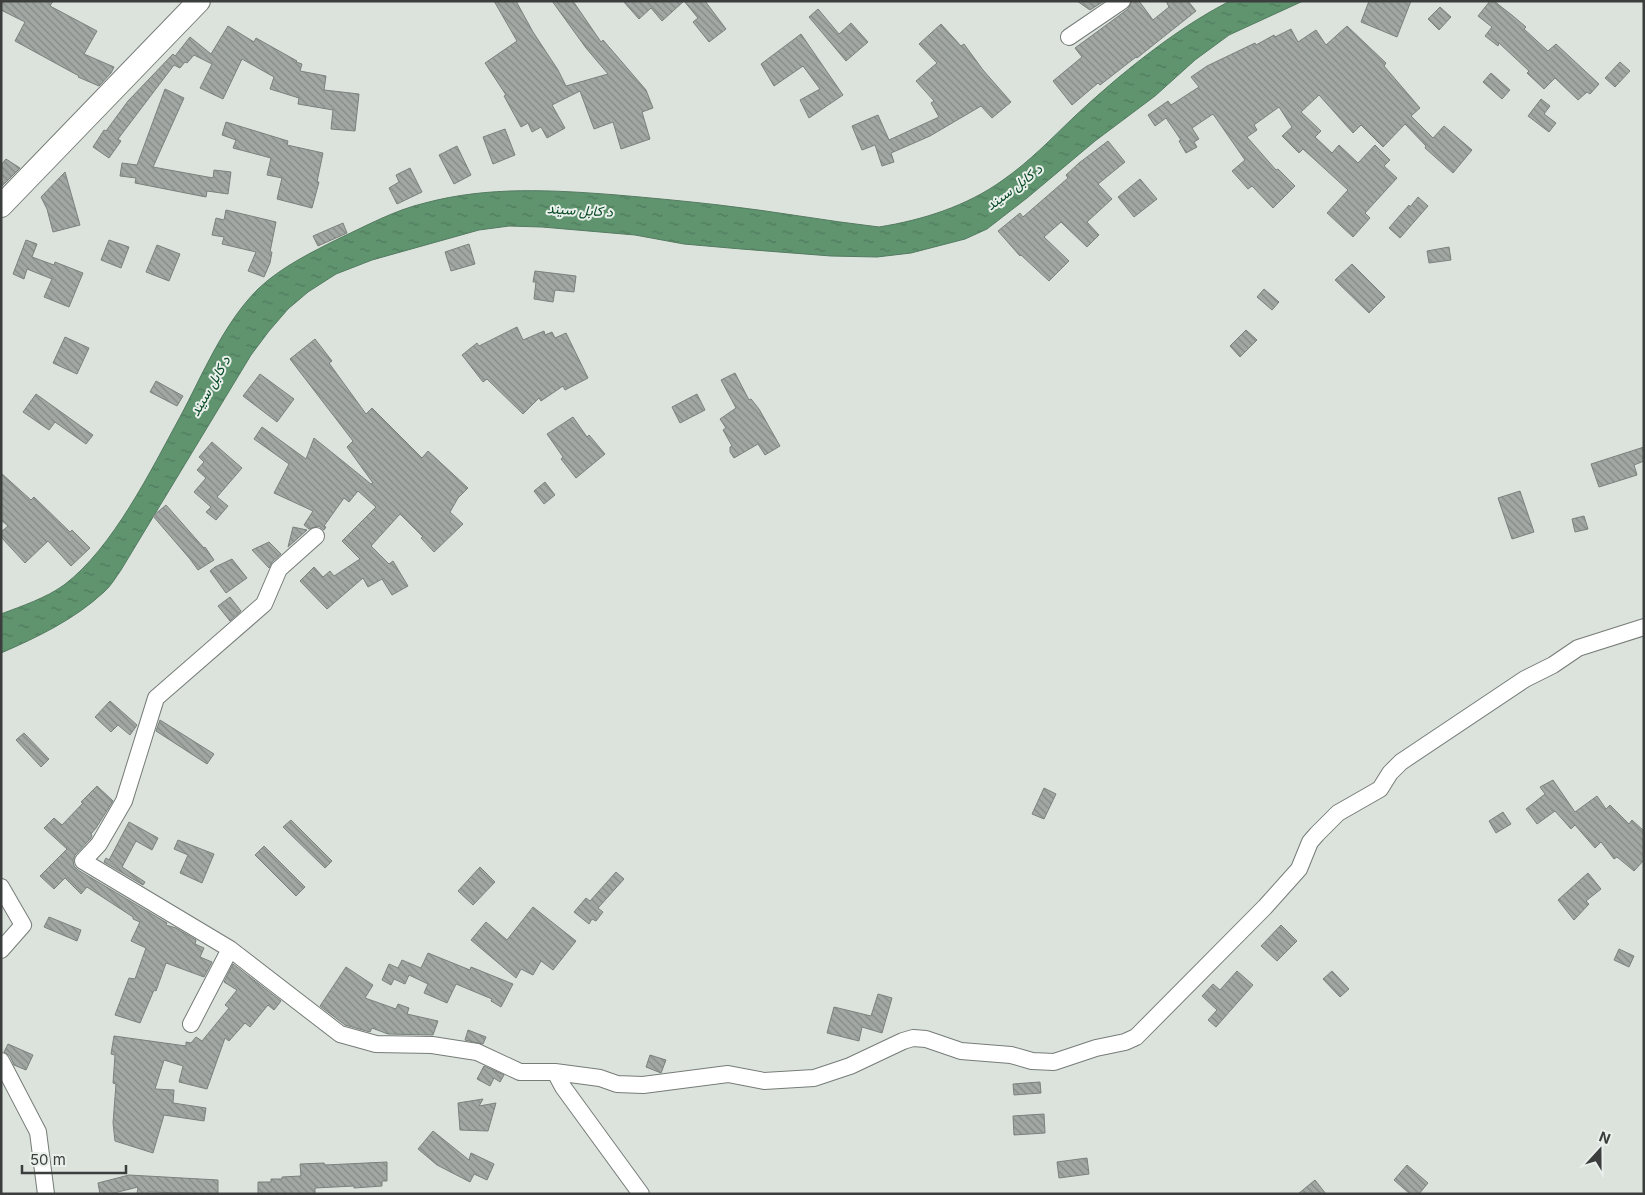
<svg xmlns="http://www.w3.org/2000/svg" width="1645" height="1195" font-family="Inter,Vazirmatn,sans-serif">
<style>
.water{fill:url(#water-ripples);stroke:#547a60}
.building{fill:url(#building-back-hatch);stroke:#7b817d}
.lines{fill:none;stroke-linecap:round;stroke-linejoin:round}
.minor-casing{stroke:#767c77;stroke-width:18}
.secondary-casing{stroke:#767c77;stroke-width:24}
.minor{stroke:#fff;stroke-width:16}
.secondary{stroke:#fff;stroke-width:22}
.labels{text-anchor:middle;stroke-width:4;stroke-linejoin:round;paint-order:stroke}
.water-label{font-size:14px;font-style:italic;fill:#094b26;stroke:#e9f0eb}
</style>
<defs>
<pattern id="water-ripples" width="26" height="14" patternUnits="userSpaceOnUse" patternTransform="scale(1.25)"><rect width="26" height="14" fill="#5f946f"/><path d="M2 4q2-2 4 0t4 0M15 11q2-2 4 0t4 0" fill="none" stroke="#507a5c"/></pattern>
<pattern id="building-back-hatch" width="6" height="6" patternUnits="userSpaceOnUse" patternTransform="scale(1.25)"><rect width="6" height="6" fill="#a1a7a2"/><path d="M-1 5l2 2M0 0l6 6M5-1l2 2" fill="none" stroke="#848985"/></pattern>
</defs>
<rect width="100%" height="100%" fill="#dce3dd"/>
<path class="water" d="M1230 1H1303L1229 35 1195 60 1155 96 1095 141 1027 198 987 229 965 239 911 253 877 257 831 256 741 249 684 244 635 235 542 227 509 226 479 230 372 260 336 274 308 292 288 309 269 331 251 355 121 570C116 577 111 586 104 592 75 619 38 637 1 653V614C22 606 46 598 64 585 113 548 151 470 180 417 203 374 223 324 258 289 281 267 312 252 340 238 368 225 395 210 425 203 488 186 553 190 617 195 651 198 685 201 719 205 773 211 826 221 879 227 923 220 967 206 1003 180 1029 162 1051 139 1074 117 1119 75 1175 29 1230 1Z"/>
<path class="building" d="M1 1H53L50 6 97 31 84 54 114 67 111 73 99 86 78 77 79 76 15 41 25 22 1 10Z
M494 1H516L533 32 558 70 566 86 608 74 586 48 552 1H573L601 42 603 40 646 90 653 108 642 112 650 139 621 149 613 122 594 129 580 91 552 105 565 128 547 138 541 127 532 132 528 123 521 127 504 96 506 95 485 63 517 41Z
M623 1H705L726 29 709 42 693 22 698 18 684 1 662 21 651 8 639 19Z
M1077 1H1104L1090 10Z
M1132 1H1139L1153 20 1169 7 1166 1H1188L1196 11 1137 58 1136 57 1100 85 1098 83 1072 105 1053 81 1082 57 1075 48 1128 9Z
M1369 1H1411L1397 37 1361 22Z
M1490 1H1494L1513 16 1526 27 1524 29 1548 51 1556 44 1599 84 1590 94 1587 92 1578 100 1555 78 1544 89 1527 73 1529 71 1499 43 1498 46 1485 36 1492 27 1478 16Z
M1440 7 1451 17 1439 30 1428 19Z
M818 9 839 34 851 23 868 42 846 61 809 17Z
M941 24 961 46 964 44 983 70 1011 102 992 118 981 106 930 136 891 153 894 162 882 166 875 145 862 150 852 126 878 115 889 140 939 117 931 103 934 101 916 81 937 63 919 44Z
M228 26 254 42 256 38 297 61 296 62 302 64 300 71 326 76 324 90 359 94 355 131 331 129 333 110 298 104 299 98 270 89 274 77 242 59 223 99 200 88 212 64 194 55 187 63 185 62 180 68 174 65 118 139 121 141 109 158 93 147 104 130 106 131 128 101 173 54 175 56 190 37 211 54Z
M1347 26 1386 63 1384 66 1420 108 1411 116 1433 138 1444 126 1472 150 1453 173 1425 148 1426 146 1405 124 1383 147 1361 125 1353 133 1319 95 1301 112 1321 131 1315 137 1332 153 1339 145 1358 163 1375 145 1390 160 1384 166 1397 178 1365 213 1370 218 1353 237 1327 213 1348 190 1303 149 1299 153 1282 136 1292 127 1279 107 1254 125 1257 130 1247 137 1276 170 1278 169 1295 186 1273 208 1252 186 1248 189 1232 171 1245 160 1213 114 1192 128 1199 139 1194 142 1197 147 1186 153 1179 141 1181 140 1166 118 1155 126 1148 115 1168 101 1171 105 1199 87 1191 77 1207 66 1255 43 1256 45 1274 35 1275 37 1291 29 1298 42 1316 30 1326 45Z
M801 34 843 95 809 118 800 100 820 89 803 66 774 86 761 64Z
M1620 62 1630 71 1615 87 1605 78Z
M1491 73 1510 90 1502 99 1483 82Z
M165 89 184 98 153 167 213 178 214 170 231 172 228 194 207 191 206 197 135 183 136 178 120 176 122 163 137 165Z
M1541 99 1550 106 1544 114 1556 123 1549 132 1528 116Z
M226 122 288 141 287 145 323 153 317 182H319L312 208 277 199 282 178 267 175 271 158 233 148 236 140 222 135Z
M505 129 515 155 493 164 483 137Z
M1108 141 1125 162 1098 184 1112 199 1087 222 1099 235 1087 247 1061 222 1044 237 1069 261 1049 281 1021 255 1020 256 998 231 1020 213 1023 217 1068 178 1066 175 1079 163Z
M457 146 471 175 454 184 439 155Z
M6 159 20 168 1 187V165Z
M410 168 422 192 397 204 389 188 399 182 396 175Z
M65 172 80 225 53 232 47 209 41 197Z
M1140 179 1157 199 1134 217 1118 197Z
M1418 197 1428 206 1400 238 1389 228 1409 205 1410 207Z
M226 210 276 222 270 252H272L270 263 264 277 248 271 256 252 222 244 224 237 212 235 216 218 224 220Z
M343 223 347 233 318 246 313 236Z
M26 240 37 244 32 257 54 265 55 262 83 273 69 307 44 297 52 279 27 269 24 279 13 274Z
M109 240 129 247 121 268 101 260Z
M469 244 475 264 451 271 445 252Z
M157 245 180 254 169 281 146 272Z
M1449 247 1451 260 1429 263 1427 251Z
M1352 264 1385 297 1369 313 1335 280Z
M535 271 576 276 574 292 555 290 553 302 534 299 536 282H533Z
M1264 289 1279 302 1272 310 1257 297Z
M517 327 523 340 544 331 545 335 552 332 555 338 566 333 588 378 565 390 563 386 541 401 539 398 523 414 487 379 483 382 462 355 477 343 479 346Z
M1246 330 1257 340 1240 357 1230 346Z
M65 337 89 348 77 374 53 363Z
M315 339 332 361 329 363 366 414 372 408 422 458 428 451 468 488 458 498 450 512 463 524 434 552 421 538 423 537 400 514 371 546 389 564 393 561 408 586 392 595 382 579 368 587 363 578 327 609 300 581 314 567 323 577 330 571 334 576 360 559 342 541 376 507 358 491 349 502 344 498 324 526 326 527 324 530 319 526 309 529 304 525 313 511 274 493 289 464 254 439 262 427 306 459 314 438 371 484 373 483 347 447 353 441 290 359Z
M735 373 749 400 751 399 759 409 780 446 765 455 758 444 734 458 730 452V447L732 446 723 430 726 428 720 419 736 408 721 380Z
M260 374 294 399 277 422 243 396Z
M156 381 183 396 177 406 150 392Z
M36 394 93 435 86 444 55 422 49 430 23 412Z
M697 394 705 410 680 423 672 407Z
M573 417 587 437 589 435 605 454 576 478 561 459 563 457 547 434Z
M212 442 242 468 217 497 228 506 216 520 206 512 211 507 194 492 206 478 197 470 204 462 199 457Z
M1644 447V461L1634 465 1637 475 1599 487 1591 464Z
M1 473 31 500 34 497 70 532 72 530 90 548 71 566 48 541 25 563 1 537V532L8 526 1 520Z
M545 482 555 495 544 504 534 491Z
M1520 491 1534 532 1512 539 1498 498Z
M166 505 204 548 205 547 214 560 198 570 190 559 153 516Z
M1584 516 1588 529 1575 532 1572 519Z
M293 527 307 530 288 547Z
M269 542 281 554 272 562 269 568 252 550Z
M232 559 247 578 226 593 210 571 215 567Z
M230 597 241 611 230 621 218 606Z
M110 701 137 725 130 735 118 725 111 732 95 717Z
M160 720 214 754 207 764 156 731Z
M24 733 49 759 41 767 16 740Z
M1553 780 1575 812 1597 796 1606 809 1610 805 1629 824 1632 820 1644 831V860L1634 871 1617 857 1614 859 1601 842 1595 848 1575 825 1571 829 1555 811 1537 824 1526 809 1545 794 1540 787Z
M97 786 113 801 96 828 91 834 92 836 91 838 75 855 73 860 74 866 78 870 167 923 166 925 176 928 196 940 195 944 204 948 200 957 212 962 204 977 166 963 156 991 154 990 140 1023 115 1015 129 978 135 979 146 948 131 941 140 922 133 919V917L87 887 81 894 65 878 54 889 40 876 67 849 44 828 54 818 62 825 83 803 81 802Z
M1044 788 1056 794 1044 819 1032 814Z
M1503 812 1511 824 1496 833 1489 821Z
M291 820 332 861 325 868 283 827Z
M129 822 158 838 152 850 136 841 122 867 145 882 143 885 104 862 106 858 109 860Z
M178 840 214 854 202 883 180 873 188 855 174 849Z
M264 846 305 887 296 896 255 855Z
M480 867 495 882 473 905 458 891Z
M616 872 624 879 598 908 603 912 596 921 592 919 589 924 574 912 586 898 590 901Z
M1588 873 1601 889 1586 901 1589 904 1574 920 1558 900Z
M533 907 576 941 553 970 541 961 533 975 521 969 516 978 471 940 486 922 507 940Z
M49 917 81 930 77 941 44 927Z
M1281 925 1297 941 1277 961 1261 946Z
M1619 949 1634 956 1629 967 1614 960Z
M428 953 470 970 471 967 513 984 501 1007 491 1001 492 999 456 984 447 1003 424 993 428 984 409 975 405 984 394 979 391 985 382 980 389 964 398 968 402 960 421 968Z
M233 964 281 1001 274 1010 268 1005 250 1027 245 1023 229 1041 225 1038 207 1089 179 1082 183 1066 164 1060 155 1089 174 1090 173 1103 206 1108 204 1121 164 1115 153 1153 115 1141 113 1123 116 1084 113 1083 115 1055 111 1054 114 1036 186 1046V1042L191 1043 196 1037 202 1041 229 1008 225 1005 237 990 224 982Z
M346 967 373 985 365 998 396 1009 398 1004 409 1008 407 1014 438 1021 433 1035 388 1034 372 1028 370 1032 345 1025 320 1006Z
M1237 971 1253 985 1216 1027 1208 1020 1217 1010 1202 996 1213 984 1220 990Z
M1332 971 1349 989 1340 997 1323 979Z
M878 994 892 998 882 1033 862 1027 859 1041 827 1033 834 1007 871 1016Z
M468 1030 486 1037 483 1044 465 1040Z
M8 1044 33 1055 26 1070 14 1065 10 1056 4 1052Z
M650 1055 666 1060 661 1073 646 1067Z
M484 1066 504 1075 500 1082 494 1078 490 1086 477 1079Z
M1040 1082 1041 1093 1014 1095 1013 1084Z
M483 1099 479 1106 496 1103 488 1131 460 1130 458 1103Z
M1044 1114 1045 1133 1014 1135 1013 1116Z
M433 1131 469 1160 471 1153 494 1164 487 1180 474 1174 470 1182 437 1165 418 1149Z
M1087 1158 1089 1174 1059 1178 1057 1162Z
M387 1162V1181H382V1186L354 1188V1186L315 1188V1194H258V1182H271V1179H282V1177L301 1176 300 1164 324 1163 325 1165Z
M1407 1165 1428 1183 1419 1194H1410L1394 1180Z
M129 1175 218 1180V1194L149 1192 148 1194H137L138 1187 110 1194H100L98 1183Z
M1315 1180 1326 1194H1298Z"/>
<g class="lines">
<g class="minor-casing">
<path id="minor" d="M1069 37 1122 1
M316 536 279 569 264 604 156 698 124 801 99 844 83 861 230 949 340 1034 376 1044 432 1045 477 1052 520 1072H555L563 1087 641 1194
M1 887 23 925 1 950
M191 1024 230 949
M1 1061 38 1132 46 1194
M555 1072 600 1078 617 1084 643 1085 728 1074 764 1081 814 1078 850 1066 903 1041 913 1038 926 1039 961 1051 1011 1055 1032 1061 1054 1062 1096 1048 1125 1042 1136 1037 1265 907 1299 869 1310 842 1317 834 1338 813 1380 789 1390 773 1401 762 1525 679 1553 665 1578 648 1644 627"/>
</g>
<g class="secondary-casing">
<path id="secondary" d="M1 206 199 1"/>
</g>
<use href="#minor" class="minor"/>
<use href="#secondary" class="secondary"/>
</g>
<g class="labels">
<g class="water-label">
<text transform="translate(1014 187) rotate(-37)" y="5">د کابل سيند</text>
<text transform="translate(580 210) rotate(3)" y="5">د کابل سيند</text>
<text transform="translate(210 386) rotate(-60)" y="5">د کابل سيند</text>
</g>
</g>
<rect width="1645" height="1195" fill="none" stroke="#3b3e3c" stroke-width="5"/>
<g transform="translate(1600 1150) rotate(21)" stroke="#e9f0eb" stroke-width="4" paint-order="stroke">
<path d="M0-4L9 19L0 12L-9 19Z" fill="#3b3e3c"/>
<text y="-8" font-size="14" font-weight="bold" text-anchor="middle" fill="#3b3e3c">N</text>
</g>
<path d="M22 1165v8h104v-8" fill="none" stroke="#3b3e3c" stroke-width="2.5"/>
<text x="30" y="1165" font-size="15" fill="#3b3e3c" stroke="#e9f0eb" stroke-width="4" paint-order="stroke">50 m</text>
</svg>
